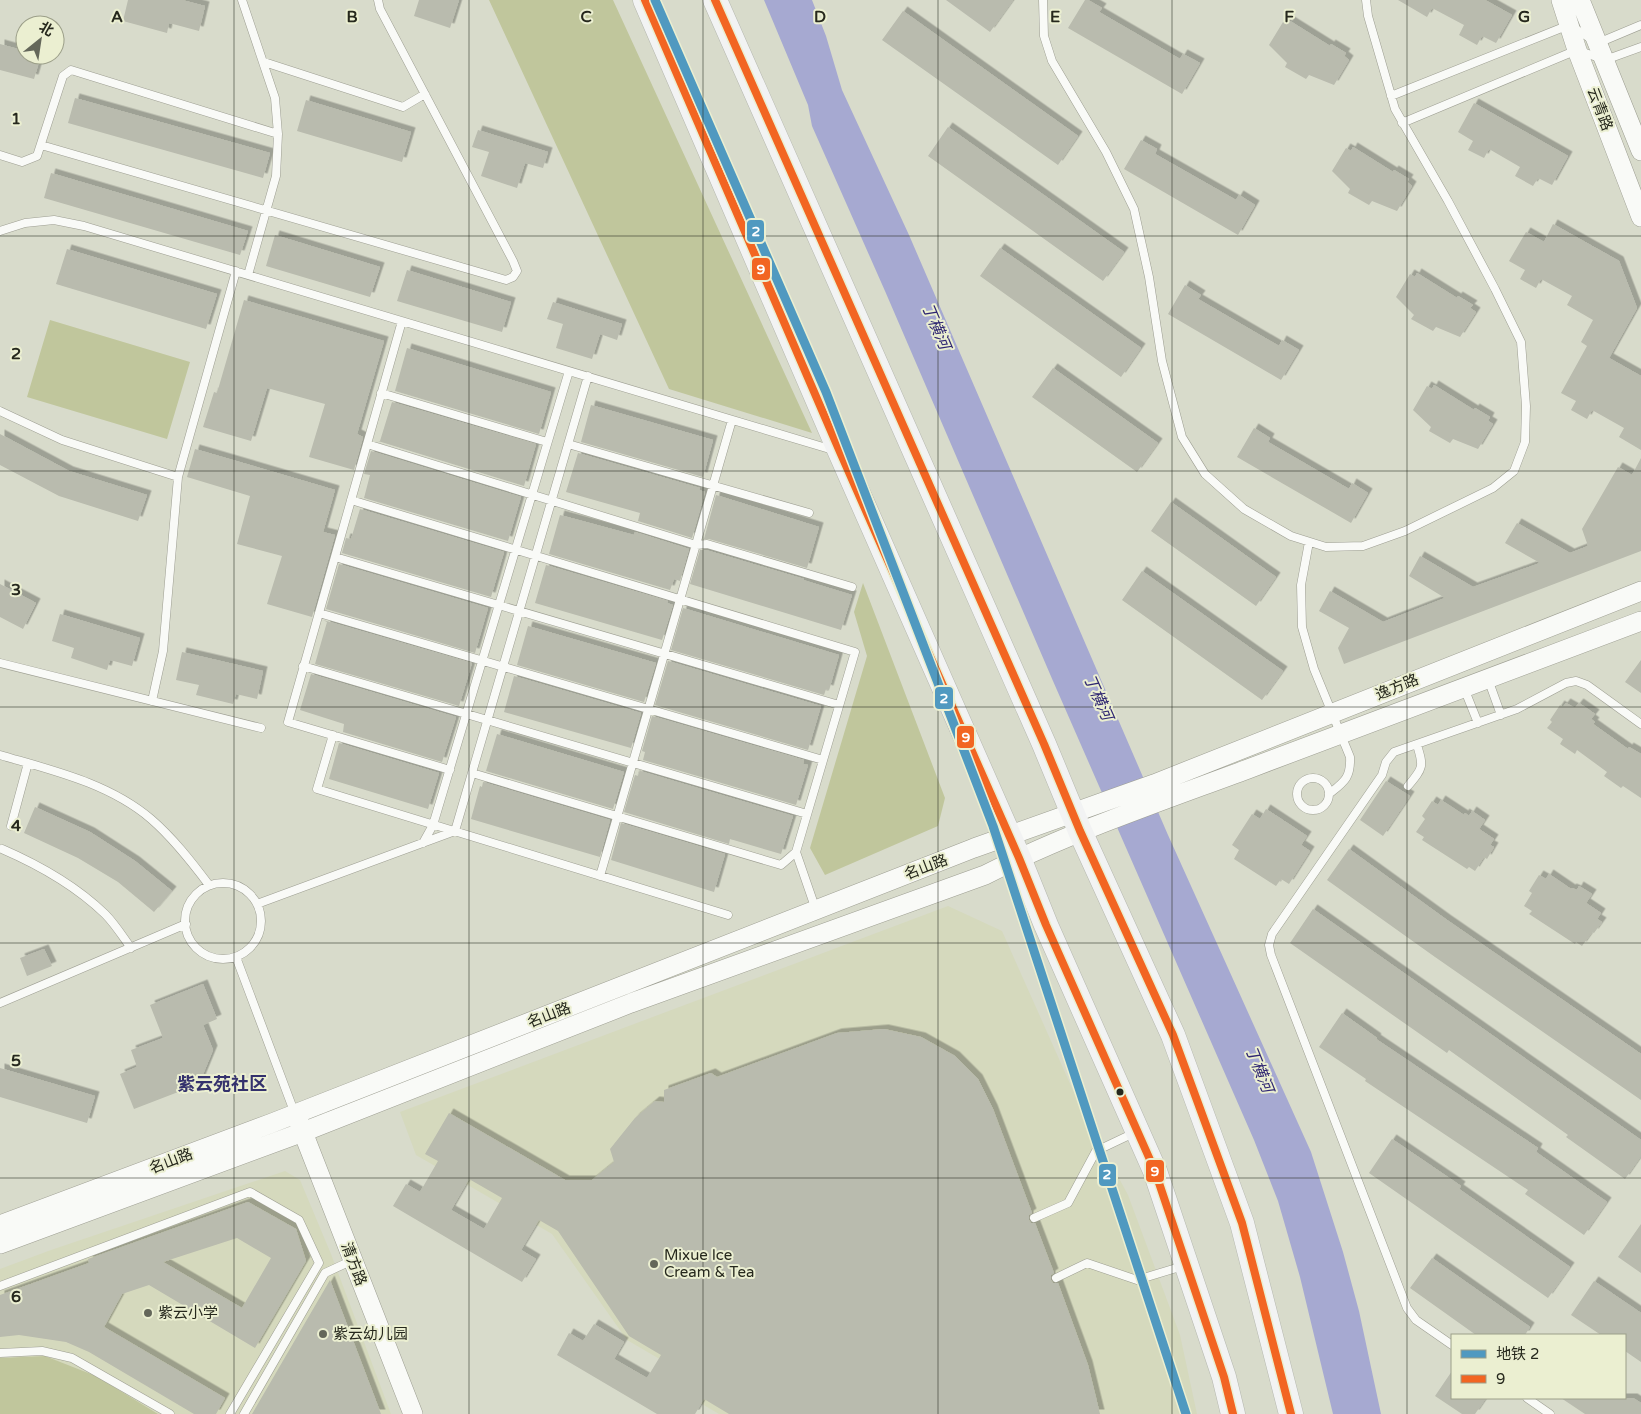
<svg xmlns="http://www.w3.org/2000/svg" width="1641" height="1414" font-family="'Varela Round','Noto Sans SC',sans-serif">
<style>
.built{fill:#d5d9bd}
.green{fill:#c0c69c}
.water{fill:#a6a9d1}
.building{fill:#b9bbae;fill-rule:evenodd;filter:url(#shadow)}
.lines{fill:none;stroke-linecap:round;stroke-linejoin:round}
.service-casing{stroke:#9d9e92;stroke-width:9}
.tertiary-casing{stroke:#9d9e92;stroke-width:20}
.primary-casing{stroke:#b5b7af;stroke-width:25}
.service{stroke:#f9faf7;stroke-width:8}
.tertiary{stroke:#f9faf7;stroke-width:19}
.primary{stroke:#f2f3f3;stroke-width:24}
.bus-1-casing{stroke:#ebefd1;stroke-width:11}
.bus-1{stroke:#f26522;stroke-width:8}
.metro-1-casing{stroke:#ebefd1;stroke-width:12}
.metro-1{stroke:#5099c0;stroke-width:9}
.grid{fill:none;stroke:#26281d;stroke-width:1;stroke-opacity:0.55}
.bus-dot{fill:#26281d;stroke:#ebefd1;stroke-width:2}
.poi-dot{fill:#64675a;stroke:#ebefd1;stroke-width:2}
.labels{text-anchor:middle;stroke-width:4;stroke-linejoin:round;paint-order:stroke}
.street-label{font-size:15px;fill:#26281d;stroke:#ebefd1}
.poi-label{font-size:15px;fill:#26281d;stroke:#ebefd1;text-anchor:start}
.water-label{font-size:16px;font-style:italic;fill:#2f2672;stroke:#ebefd1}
.quarter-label{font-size:18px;font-weight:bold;fill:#34316d;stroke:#ebefd1}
.grid-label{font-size:16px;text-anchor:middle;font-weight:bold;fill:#26281d;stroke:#ebefd1;stroke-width:4;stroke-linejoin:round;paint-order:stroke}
.line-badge{stroke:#ebefd1;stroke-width:2}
.badge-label{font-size:14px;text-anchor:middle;font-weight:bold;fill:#fff}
</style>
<defs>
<filter id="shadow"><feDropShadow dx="4.5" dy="-4.5" stdDeviation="0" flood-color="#0004"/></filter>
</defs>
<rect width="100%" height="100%" fill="#d8dbcb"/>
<path class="built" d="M948 906 1002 931 1080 1106 1128 1195 1180 1335 1197 1414H719L690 1397 699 1382 627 1340 552 1234 416 1155 400 1112Z
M285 1171 300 1180 331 1254 391 1414H158L96 1376 45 1356 0 1358V1269L51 1250Z"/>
<path class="green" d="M489 0H613L812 433 669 389Z
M50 320 190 362 167 439 27 397Z
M863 583 945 798 938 826 825 875 810 848 867 656 854 612Z
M45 1356 96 1376 158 1414H0V1358Z"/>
<path class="water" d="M764 0H812L826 36 842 90 909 235 1168 835 1311 1152 1343 1252 1359 1311 1381 1414H1333L1300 1277 1278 1201 1254 1140 1053 681 885 291 812 126 808 105Z"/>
<path class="building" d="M128 0H182L205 6 199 31 169 23 167 33 123 21Z
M419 0H459L450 28 414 16Z
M946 0H1013L990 32Z
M1085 0H1088L1102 8 1099 12 1180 59 1183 54 1200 63 1182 94 1068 28Z
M1398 0H1485L1512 15 1496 43 1482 36 1477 45 1459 35 1464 25 1432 8 1427 17Z
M903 11 1078 136 1058 165 882 40Z
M1290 21 1330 46 1331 44 1346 53 1344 56 1349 60 1334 85 1309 75 1306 79 1285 67 1287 63 1269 45 1283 22 1288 25Z
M0 44 25 51V55H41L34 79 0 70Z
M75 98 270 153 263 178 68 123Z
M306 100 411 132 402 162 297 131Z
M1474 103 1568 156 1552 185 1538 178 1533 186 1515 176 1520 167 1489 149 1484 158 1468 150 1473 141 1458 132Z
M948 127 1124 252 1103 281 928 156Z
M478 130 548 152 543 168 525 163 517 188 481 176 489 152 472 147Z
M1141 140 1157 149 1155 154 1236 200 1239 195 1255 205 1238 235 1124 169Z
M1353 147 1393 172 1394 170 1409 179 1407 182 1412 186 1397 211 1372 201 1369 205 1348 193 1350 189 1332 171 1346 148 1351 151Z
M51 173 248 231 240 255 44 198Z
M1553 224 1619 261 1637 308 1609 358 1641 376V450L1619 437 1624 428 1592 410 1587 419 1571 410 1576 401 1561 393 1587 346 1581 342 1593 320 1567 305 1572 296 1541 279 1536 288 1520 279 1525 270 1509 261 1526 232 1544 242Z
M275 235 380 267 370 297 266 266Z
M1000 248 1141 348 1121 377 980 276Z
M67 249 217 294 206 329 56 284Z
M407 270 511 302 502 332 397 301Z
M1417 273 1457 298 1458 296 1473 305 1470 308 1476 312 1460 337 1436 327 1433 331 1411 319 1414 315 1396 297 1410 274 1415 277Z
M1185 285 1201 295 1198 299 1279 346 1282 340 1299 350 1281 380 1168 314Z
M244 300 384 341 357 434 363 437 354 470 309 457 325 404 267 388 251 441 203 427 214 392 217 393Z
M553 302 622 324 617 340 600 334 592 359 556 348 563 324 547 319Z
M407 348 551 392 539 434 395 391Z
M1053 368 1158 443 1137 472 1032 397Z
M1434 385 1474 410 1475 408 1490 417 1488 421 1493 424 1478 449 1453 439 1450 443 1429 431 1431 427 1413 410 1427 386 1432 389Z
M392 402 536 444 524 486 378 441H380Z
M591 405 713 440 703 477 581 442Z
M1254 428 1270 438 1268 442 1349 489 1352 483 1368 493 1351 523 1237 457Z
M0 434 69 471 147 495 138 521 59 496 0 465Z
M195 449 335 490 323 532 335 535 312 617 267 604 282 556 237 544 250 496 187 477Z
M371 451 521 497 508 541 364 498 370 475 364 474Z
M578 453 700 488 699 490 705 492 692 538 638 521 640 513 566 492Z
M1641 458V551L1344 664 1338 648 1349 628 1319 611 1330 591 1383 622 1445 598 1409 576 1420 556 1473 587 1540 563 1505 543 1517 523 1570 553 1588 546 1582 529 1618 467 1632 475Z
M716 495 819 527 807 568 709 539H704Z
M1171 502 1276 577 1256 606 1151 531Z
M360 509 504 552 491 597 342 553 346 538 351 539Z
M560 515 634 535 635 532 689 549 680 581 674 579 670 590 549 554Z
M700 550H706L804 579 803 580 852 595 841 630 690 584Z
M339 564 488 608 475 653 326 609Z
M546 565 668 601 667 603 673 605 662 640 535 603Z
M1142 571 1283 671 1262 700 1122 600Z
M0 584 36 603 23 629 0 617Z
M683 608 839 655 829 690 826 689 824 695 671 650Z
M60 614 140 638 132 666 110 660 107 670 71 658 74 648 52 641Z
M323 620 472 663 459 706 315 664 327 622Z
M528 626 656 663 644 702 517 665Z
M182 652 263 671 257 699 236 694 233 704 196 695 199 685 176 680Z
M1641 660V693L1625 682Z
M668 661 821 706 808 750 655 705Z
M311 674 456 717 442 762 343 732 344 724 300 710Z
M514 676 641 713 631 748 504 712Z
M1566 703 1575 708 1579 703 1595 714 1591 719 1595 722 1593 724 1628 749 1629 747 1641 754V798L1623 786 1621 788 1604 776 1607 772 1577 750 1575 754 1560 744 1563 739 1547 728 1552 722 1550 720 1560 705 1563 707Z
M652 716 804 760 803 764 808 765 796 805 643 760 645 752 642 751Z
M497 734 624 772 613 809 486 771Z
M339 743 439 773 428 809 329 779Z
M640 771 793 816 781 854 730 839 729 844 624 812 635 775 638 776Z
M1386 781 1410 796 1383 836 1360 820Z
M483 782 610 820 600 857 471 819 480 786 482 787Z
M1441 800 1464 815 1465 813 1469 816 1472 811 1485 820 1479 829 1494 839 1490 845 1494 847 1487 859 1484 857 1475 871 1469 867 1467 869 1422 840 1424 837 1416 832 1425 819 1422 816 1432 801 1438 805Z
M35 807 90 832 135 861 172 891 154 912 118 882 78 858 24 833Z
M1266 809 1307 836 1301 845 1310 851 1289 884 1281 879 1276 886 1234 859 1239 850 1232 845 1252 814 1260 819Z
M621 823 725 854 714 892 611 860Z
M1349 849 1447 920 1641 1054V1100L1435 957 1327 880Z
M1549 874 1571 889 1572 888 1577 890 1579 886 1592 894 1586 903 1601 913 1597 919 1602 922 1594 933 1592 932 1582 946 1576 942 1575 944 1529 914 1532 911 1524 906 1532 893 1529 891 1539 875 1546 879Z
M1313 909 1641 1140V1156L1625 1179 1566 1137 1568 1135 1449 1050 1447 1053 1290 943Z
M44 949 52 966 27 976 20 958Z
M203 984 217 1019 203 1025 213 1050 199 1084 134 1109 120 1074 137 1067 131 1050 163 1038 150 1005Z
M1342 1013 1377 1038 1376 1039 1538 1148 1536 1152 1607 1202 1584 1235 1525 1194 1528 1190 1365 1081 1366 1079 1319 1047Z
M884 1029 921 1037 955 1056 978 1079 993 1109 1032 1213 1029 1215V1220L1031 1223H1035L1054 1273 1051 1275V1280L1053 1283H1058L1088 1365 1100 1414H729L704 1399 695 1414H657L557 1355 569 1333 583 1341 594 1324 624 1342 614 1359 647 1378 661 1355 629 1336 558 1231 539 1220 521 1250 536 1259 522 1282 393 1206 406 1184 420 1192 438 1161 425 1154 449 1113 565 1180H592L614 1162 610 1149 635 1118 655 1101 664 1102V1090L711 1073 717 1077 837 1033ZM469 1179 502 1198 484 1229 451 1210Z
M0 1068 95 1096 87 1123 0 1097Z
M1392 1139 1461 1186 1459 1189 1570 1267 1548 1298 1369 1173Z
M248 1202 296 1229 306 1261 255 1348 149 1285 122 1294 104 1327 225 1398 216 1414H194L89 1352 66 1342 19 1335 0 1337V1295L89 1263 88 1259ZM237 1238 271 1258 242 1308 163 1262Z
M1641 1224V1273L1618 1257Z
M1432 1258 1530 1327 1525 1335H1476L1410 1288Z
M330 1280 381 1414H252Z
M1594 1281 1641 1313V1362L1625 1351V1335H1601L1571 1315Z
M1452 1371V1398H1486L1475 1414H1462L1435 1396Z
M1561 1398H1633L1641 1403V1414H1585Z"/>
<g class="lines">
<g class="service-casing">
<path id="service" d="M242 0 275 98 278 134 276 176 248 275
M1043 0 1044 36 1052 61 1106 152 1134 209 1149 277 1162 361 1182 437 1205 474 1244 509 1291 536 1326 547 1363 546 1405 531 1493 488 1514 471 1525 442 1526 406 1521 342 1495 289 1448 201 1395 109 1368 16 1366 0
M264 62 403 107 425 94
M1391 96 1569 25 1598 43 1641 25
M1402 123 1577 50 1605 60 1641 47
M41 145 506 280 513 277 517 271 513 261 380 9 378 0
M0 155 22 162 37 156 63 76 71 70 278 134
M0 231 25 223 54 220 84 226 833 450
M402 321 288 722 450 770
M381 393 547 442
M0 411 62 440 178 477
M367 444 696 545 707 544 852 587
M568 444 809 513
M351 500 855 652 796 852 816 910
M1309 542 1301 585 1302 627 1314 669 1350 757C1351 778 1344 782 1329 794
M335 557 839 705
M319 613 823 760
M0 663 261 728
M303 666 807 814
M1488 679 1501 715
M1464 688 1478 723
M152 701 163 651 178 477 236 271
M333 735 317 789 728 915
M0 755C51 770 109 783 151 819 173 838 191 861 209 885
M472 773 781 865 796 852
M1297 794a16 16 0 1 1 32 0a16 16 0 1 1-32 0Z
M1408 786C1423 768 1424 767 1417 745
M11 826 28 763
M423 843 433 825 569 371
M2 849C39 865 76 886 105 914 115 924 123 937 131 948
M600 876 732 420
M185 921a38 38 0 1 1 76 0a38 38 0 1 1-76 0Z
M257 904 455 831 588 376
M236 957 295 1114
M0 1003 186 924
M1034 1218 1068 1203 1096 1151 1136 1132
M1056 1278 1087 1263 1137 1280 1183 1266
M0 1286 250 1192 299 1220 319 1263 230 1414
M1452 1345 1416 1320 1407 1308 1271 955 1269 945 1272 934 1382 775 1386 762 1394 752 1517 709 1566 683 1576 681 1587 685 1641 724
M0 1353 42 1351 72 1358 170 1414
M1527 1398 1550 1414
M244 1414 325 1273 353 1260"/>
</g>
<g class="tertiary-casing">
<path id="tertiary" d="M1561 0 1577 50 1641 217
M1580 0 1641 151
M299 1122 413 1414
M0 1225 272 1123 974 848 1154 784 1641 591
M0 1244 303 1132 631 1003 985 875C1070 832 1159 802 1248 769 1379 720 1510 671 1641 621"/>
</g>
<g class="primary-casing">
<path id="primary" d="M645 0 840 452 1019 858 1046 925 1155 1171 1224 1377 1233 1414
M715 0 1044 744 1080 831 1173 1035 1242 1223 1291 1414"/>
</g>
<use href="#service" class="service"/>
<use href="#tertiary" class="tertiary"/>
<use href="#primary" class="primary"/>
<g class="bus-1-casing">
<path id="bus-1" d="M645 0 840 452 1019 858 1046 925 1155 1171 1224 1377 1233 1414
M715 0 1044 744 1080 831 1173 1035 1242 1223 1291 1414"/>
</g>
<use href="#bus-1" class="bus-1"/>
<g class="metro-1-casing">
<path id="metro-1" d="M655 0 826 392 993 826 1186 1414"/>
</g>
<use href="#metro-1" class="metro-1"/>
</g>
<path class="grid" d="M234 0V1414M469 0V1414M703 0V1414M938 0V1414M1172 0V1414M1407 0V1414M0 236H1641M0 471H1641M0 707H1641M0 943H1641M0 1178H1641"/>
<circle class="bus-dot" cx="1120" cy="1092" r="4.5"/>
<g class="poi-dot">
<circle cx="654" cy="1264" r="5"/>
<circle cx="148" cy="1313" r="5"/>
<circle cx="323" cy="1334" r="5"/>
</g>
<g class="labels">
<g class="street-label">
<text transform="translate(1600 109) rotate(69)" y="5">云青路</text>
<text transform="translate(1397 687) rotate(-22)" y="5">逸方路</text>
<text transform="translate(926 867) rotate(-21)" y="5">名山路</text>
<text transform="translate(549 1015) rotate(-21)" y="5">名山路</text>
<text transform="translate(171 1161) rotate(-21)" y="5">名山路</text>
<text transform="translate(354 1264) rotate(69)" y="5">清方路</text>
</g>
<g class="poi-label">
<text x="664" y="1260">Mixue Ice<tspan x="664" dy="17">Cream &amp; Tea</tspan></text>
<text x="158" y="1318">紫云小学</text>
<text x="333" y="1339">紫云幼儿园</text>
</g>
<g class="water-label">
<text transform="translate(937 326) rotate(67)" y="6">丁横河</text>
<text transform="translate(1099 697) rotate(66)" y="6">丁横河</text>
<text transform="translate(1260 1069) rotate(68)" y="6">丁横河</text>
</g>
<g class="quarter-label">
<text x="222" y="1090">紫云苑社区</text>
</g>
</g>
<g class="grid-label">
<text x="117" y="22">A</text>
<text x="352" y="22">B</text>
<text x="586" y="22">C</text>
<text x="820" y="22">D</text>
<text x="1055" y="22">E</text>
<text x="1289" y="22">F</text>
<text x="1524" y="22">G</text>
<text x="16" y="124">1</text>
<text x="16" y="359">2</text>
<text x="16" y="595">3</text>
<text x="16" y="831">4</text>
<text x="16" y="1066">5</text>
<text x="16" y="1302">6</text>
</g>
<g class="line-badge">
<rect x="746" y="219" width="19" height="24" rx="5" fill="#5099c0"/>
<rect x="751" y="257" width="20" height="24" rx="5" fill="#f26522"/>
<rect x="934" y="686" width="20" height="24" rx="5" fill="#5099c0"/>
<rect x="956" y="725" width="19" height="24" rx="5" fill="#f26522"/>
<rect x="1145" y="1159" width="20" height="24" rx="5" fill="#f26522"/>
<rect x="1098" y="1163" width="19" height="24" rx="5" fill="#5099c0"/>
</g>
<g class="badge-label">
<text x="756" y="236">2</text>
<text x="761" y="274">9</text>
<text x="944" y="703">2</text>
<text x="966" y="742">9</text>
<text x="1155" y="1176">9</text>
<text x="1107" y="1179">2</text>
</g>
<rect x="1451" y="1334" width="175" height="65" fill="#ebefd1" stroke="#9c9f89"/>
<rect x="1461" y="1350" width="25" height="8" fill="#5099c0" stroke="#9c9f89"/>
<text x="1496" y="1359" font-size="15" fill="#26281d">地铁 2</text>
<rect x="1461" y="1375" width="25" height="8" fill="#f26522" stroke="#9c9f89"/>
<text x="1496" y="1384" font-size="15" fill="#26281d">9</text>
<g transform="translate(40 40) rotate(30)"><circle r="24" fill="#ebefd1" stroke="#9c9f89"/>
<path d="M0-4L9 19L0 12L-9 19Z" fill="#64675a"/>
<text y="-8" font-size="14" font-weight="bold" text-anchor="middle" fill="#26281d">北</text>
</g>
</svg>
